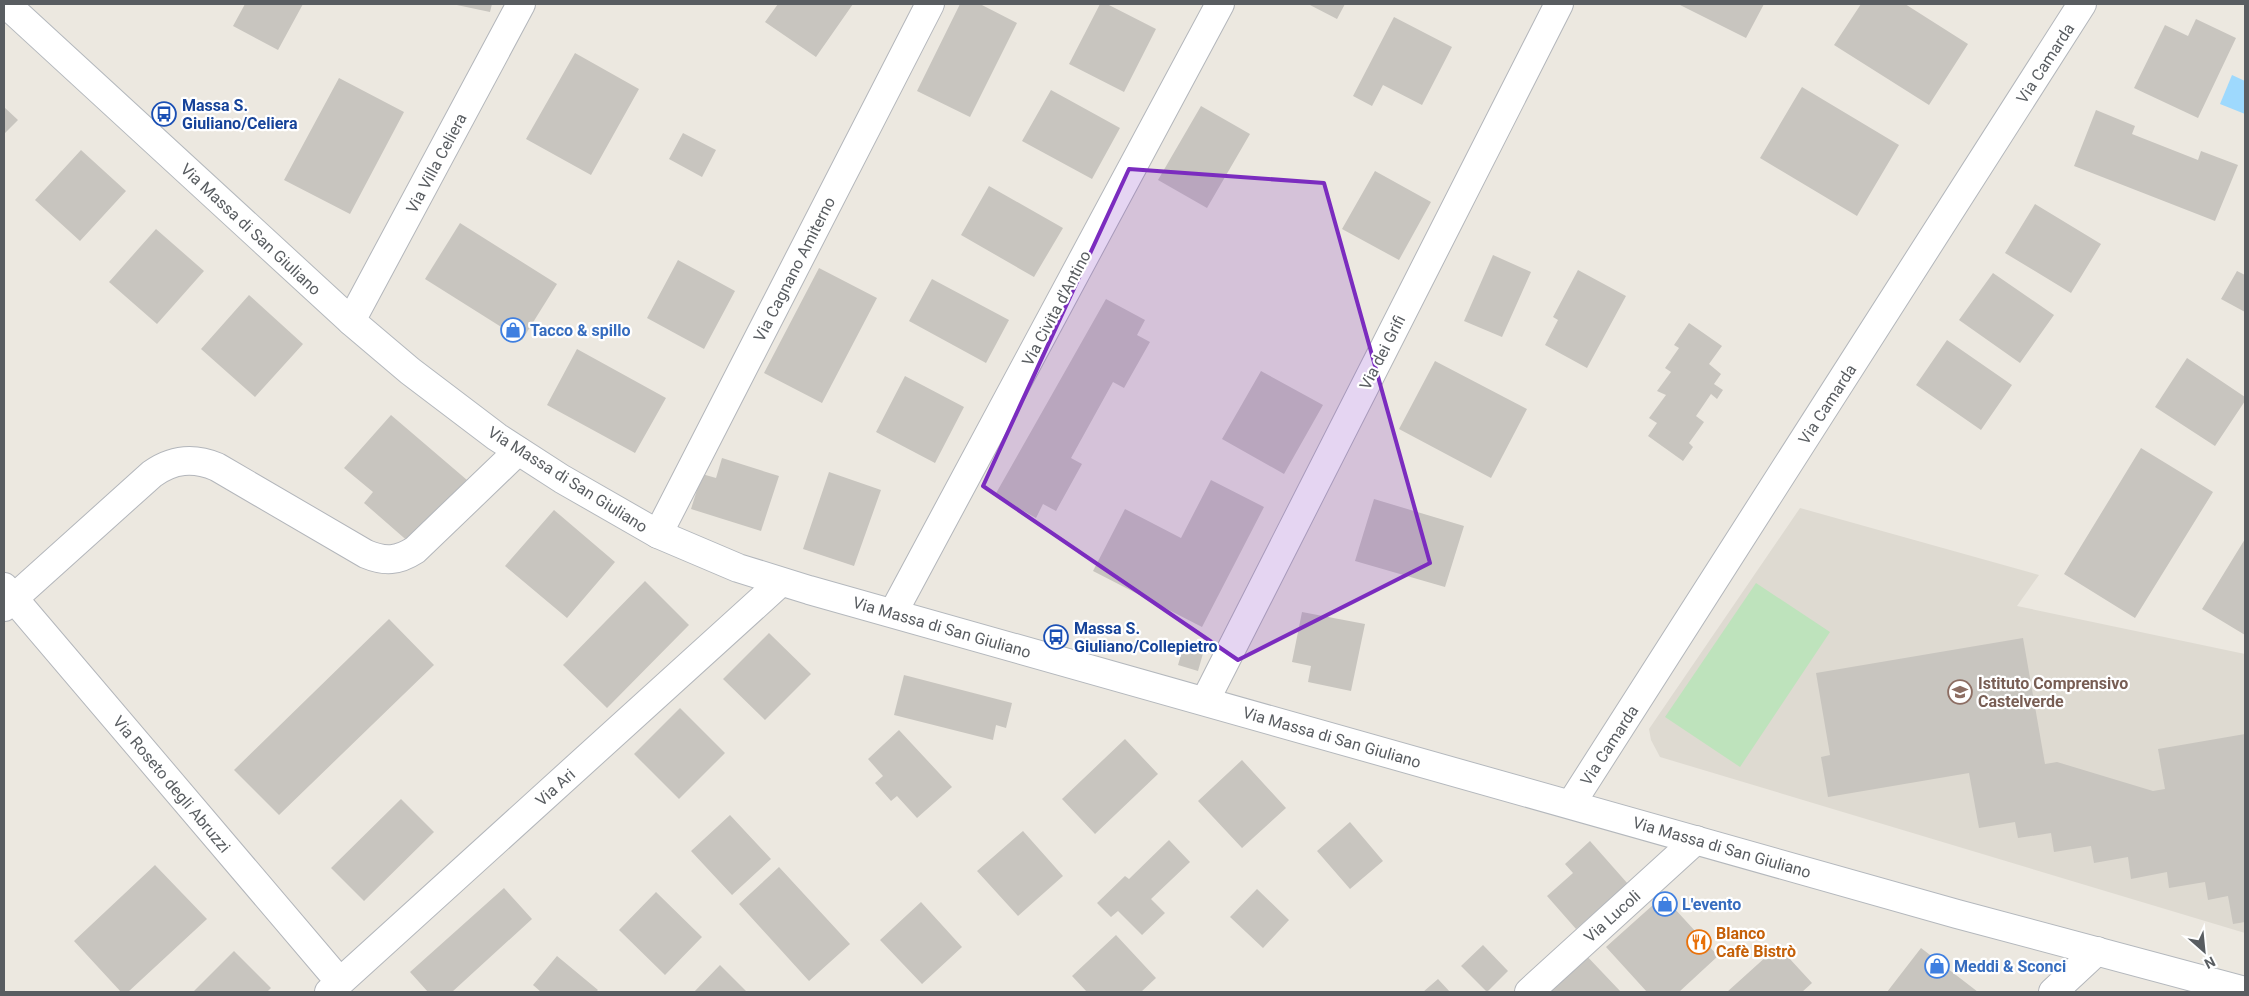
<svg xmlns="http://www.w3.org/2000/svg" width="2249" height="996" font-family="Roboto,sans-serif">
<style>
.education{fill:#dedad1}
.green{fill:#bee3bc}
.water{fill:#9ed9fd}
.building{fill:#c8c5bf}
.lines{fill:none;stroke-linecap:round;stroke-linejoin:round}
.street-casing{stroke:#b3b6bb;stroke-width:30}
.secondary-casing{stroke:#b4b8bd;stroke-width:30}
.street{stroke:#fff;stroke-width:28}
.secondary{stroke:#fff;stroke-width:28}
.marked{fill:#7b2cbf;fill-opacity:0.2;stroke:#7b2cbf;stroke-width:4;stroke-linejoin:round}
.labels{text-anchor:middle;stroke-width:4.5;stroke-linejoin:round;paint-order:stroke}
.street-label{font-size:16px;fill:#595d61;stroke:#fff}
.transit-label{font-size:16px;font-weight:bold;fill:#164399;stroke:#fff;text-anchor:start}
.shop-label{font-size:16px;font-weight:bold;fill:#366cbe;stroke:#fff;text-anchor:start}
.education-label{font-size:16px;font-weight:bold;fill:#785e54;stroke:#fff;text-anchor:start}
.food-label{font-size:16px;font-weight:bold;fill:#c56008;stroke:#fff;text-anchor:start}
</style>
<rect width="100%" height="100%" fill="#ece8e0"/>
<path class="education" d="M1800 508 2039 575 2017 606 2245 654V933L1660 757 1651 740 1649 729Z"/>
<path class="green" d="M1756 583 1830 632 1740 767 1665 717Z"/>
<path class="water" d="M2232 75 2245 81V114L2220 104Z"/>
<path class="building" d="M245 4H303L278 50 233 26Z
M452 4H492L490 12Z
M778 4H853L816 57 765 22Z
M960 4H980L1017 23 970 117 917 91Z
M1100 4H1107L1156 29 1124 92 1069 64Z
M1308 4H1345L1337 19Z
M1678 4H1764L1746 38Z
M1861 4H1905L1968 44 1929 105 1834 45Z
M1394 17 1452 47 1422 105 1383 85 1372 106 1353 96Z
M2196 19 2236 38 2198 118 2134 88 2165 25 2188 36Z
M575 53 639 89 591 175 526 139Z
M339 78 404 112 350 214 284 180Z
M1802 87 1899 145 1857 216 1760 158Z
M1051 90 1120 128 1092 179 1022 141Z
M1201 106 1250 134 1207 208 1158 180Z
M4 107 18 120 4 134Z
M2096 110 2135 126 2132 134 2198 160 2201 151 2238 165 2215 221 2074 166Z
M683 133 716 150 702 177 669 159Z
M81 150 126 191 80 241 35 200Z
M1375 171 1431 202 1399 260 1342 229Z
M989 186 1063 228 1034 277 961 235Z
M2035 204 2101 244 2071 293 2005 253Z
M460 223 557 284 522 340 425 279Z
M156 229 204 271 157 324 109 282Z
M1493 255 1531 272 1502 337 1464 321Z
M678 260 735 291 704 349 647 318Z
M819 268 877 298 822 403 764 373Z
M1578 270 1626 296 1587 368 1545 345 1558 320 1553 317Z
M2237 271 2245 275V312L2221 299Z
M1993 273 2054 315 2020 363 1959 320Z
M932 279 1009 320 986 363 909 321Z
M249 295 303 344 255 397 201 349Z
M1106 299 1145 320 1137 335 1150 342 1124 388 1113 382 1071 458 1082 464 1056 511 1043 504 1036 518 995 495Z
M1689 323 1722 346 1709 364 1721 374 1714 384 1723 390 1717 399 1711 394 1696 416 1704 422 1689 443 1693 447 1683 461 1648 436 1657 423 1649 418 1666 395 1657 391 1671 372 1665 368 1679 348 1674 345Z
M1947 340 2012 385 1981 430 1916 385Z
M577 349 666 398 635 453 547 405Z
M2187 358 2245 397V401L2215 446 2155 407Z
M1435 361 1527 409 1491 478 1399 429Z
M1261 371 1323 405 1284 474 1222 439Z
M905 376 964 407 935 463 876 432Z
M391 415 467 480 411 544 364 503 373 492 344 468Z
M2141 448 2213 492 2135 618 2064 574Z
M722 458 779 476 761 531 691 509 702 474 716 478Z
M829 472 881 490 854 566 803 549Z
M1211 480 1264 507 1202 627 1093 571 1125 509 1181 538Z
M1374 499 1464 526 1445 587 1355 561Z
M554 510 615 562 567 618 505 566Z
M2245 539V635L2202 609Z
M645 581 689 625 607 708 563 665Z
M1302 612 1365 624 1351 691 1308 682 1311 666 1292 662Z
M389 619 434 665 279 815 234 770Z
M769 633 811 674 765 720 723 679Z
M2023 638 2045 764 2057 762 2153 791 2165 789 2158 749 2245 734V922L2233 924 2228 896 2208 900 2205 882 2169 888 2167 872 2131 879 2128 857 2094 863 2091 846 2054 852 2051 833 2018 838 2015 822 1979 828 1969 773 1828 797 1821 757 1830 755 1816 673Z
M1184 645 1204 650 1198 671 1178 665Z
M904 675 1012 703 1006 728 996 725 993 740 894 715Z
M680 708 725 753 679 799 634 754Z
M899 730 952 787 917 818 897 796 891 801 875 783 883 776 868 759Z
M1125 739 1158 774 1095 834 1062 799Z
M1242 760 1286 808 1242 848 1198 801Z
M401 799 434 832 364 901 331 868Z
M730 815 771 859 732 895 691 851Z
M1350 822 1383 861 1350 889 1317 851Z
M1023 831 1063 876 1018 916 977 871Z
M1169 840 1190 862 1151 899 1165 913 1142 935 1118 911 1111 917 1097 903 1125 876 1129 879Z
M1590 841 1628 884 1576 929 1547 896 1573 873 1565 864Z
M155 865 207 919 128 992H121L74 941Z
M779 867 850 944 809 981 739 904Z
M504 888 532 919 452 992H428L410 972Z
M1257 889 1289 920 1263 948 1230 917Z
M656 892 702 937 665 975 619 930Z
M1663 896 1718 956 1679 992H1647L1606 947Z
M921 902 962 947 922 984 880 940Z
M1116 935 1156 978 1141 992H1087L1072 976Z
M1483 945 1508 971 1487 992 1461 966Z
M1778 946 1812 983 1802 992H1727Z
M1921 948 1978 992H1887Z
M234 951 271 988 267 992H193Z
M1583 952 1621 992H1540Z
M557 956 598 990 596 992H541L533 985Z
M720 965 747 992H694Z
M1438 979 1450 992H1423Z"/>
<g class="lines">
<g class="street-casing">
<path id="street" d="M351 321 521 4
M658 534 930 4
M4 587 340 982
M4 607 152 474C173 459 193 457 217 467L366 554C385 562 398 561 415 550L518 451
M893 613 1220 4
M1205 701 1559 4
M1571 804 2082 4
M329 992 781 582
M1529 992 1696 840
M2053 992 2097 951"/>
</g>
<g class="secondary-casing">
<path id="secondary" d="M6 4 351 321 410 371 497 437 562 479 658 534 738 568 809 590 1957 914 2245 991"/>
</g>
<use href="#street" class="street"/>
<use href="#secondary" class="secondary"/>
</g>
<path class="marked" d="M1129 169 1324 183 1430 563 1238 660 983 486Z"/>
<defs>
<g id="bus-ring" transform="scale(1.25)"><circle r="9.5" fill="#fff" stroke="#1a4fb4" stroke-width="1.5"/><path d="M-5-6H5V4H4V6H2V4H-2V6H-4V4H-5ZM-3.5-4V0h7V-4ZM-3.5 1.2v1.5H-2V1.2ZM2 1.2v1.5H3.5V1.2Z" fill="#1a4fb4"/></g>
<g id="shop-ring" transform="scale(1.25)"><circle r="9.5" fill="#fff" stroke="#3f7fe0" stroke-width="1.5"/><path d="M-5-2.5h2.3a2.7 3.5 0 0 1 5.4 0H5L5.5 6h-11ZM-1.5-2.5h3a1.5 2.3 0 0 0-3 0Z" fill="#3f7fe0"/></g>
<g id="school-ring" transform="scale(1.25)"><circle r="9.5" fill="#fff" stroke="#8d6e63" stroke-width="1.5"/><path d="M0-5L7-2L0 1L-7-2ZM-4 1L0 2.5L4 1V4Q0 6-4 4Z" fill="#8d6e63"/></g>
<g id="restaurant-ring" transform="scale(1.25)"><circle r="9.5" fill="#fff" stroke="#e8710a" stroke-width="1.5"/><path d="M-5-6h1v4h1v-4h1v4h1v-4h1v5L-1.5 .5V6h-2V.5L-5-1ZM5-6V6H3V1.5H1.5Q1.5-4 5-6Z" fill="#e8710a"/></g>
</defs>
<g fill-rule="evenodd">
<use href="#bus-ring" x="164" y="114"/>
<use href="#shop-ring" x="513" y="330"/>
<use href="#bus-ring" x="1056" y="637"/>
<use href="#school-ring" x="1960" y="692"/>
<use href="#shop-ring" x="1665" y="904"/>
<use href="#restaurant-ring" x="1699" y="942"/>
<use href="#shop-ring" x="1937" y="966"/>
</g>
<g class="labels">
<g class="street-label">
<text transform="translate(2045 63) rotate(-57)" y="6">Via Camarda</text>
<text transform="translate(436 163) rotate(-62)" y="6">Via Villa Celiera</text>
<text transform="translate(251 229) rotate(43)" y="6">Via Massa di San Giuliano</text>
<text transform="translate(794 269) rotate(-63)" y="6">Via Cagnano Amiterno</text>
<text transform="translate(1056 308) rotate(-62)" y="6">Via Civita d'Antino</text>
<text transform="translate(1382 352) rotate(-63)" y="6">Via dei Grifi</text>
<text transform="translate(1827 404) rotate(-57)" y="6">Via Camarda</text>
<text transform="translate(568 479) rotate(32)" y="6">Via Massa di San Giuliano</text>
<text transform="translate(942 627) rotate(16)" y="6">Via Massa di San Giuliano</text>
<text transform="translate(1332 737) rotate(16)" y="6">Via Massa di San Giuliano</text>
<text transform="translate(1609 745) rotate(-57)" y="6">Via Camarda</text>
<text transform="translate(172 784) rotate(50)" y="6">Via Roseto degli Abruzzi</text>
<text transform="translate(555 787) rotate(-42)" y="6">Via Ari</text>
<text transform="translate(1722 847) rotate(16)" y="6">Via Massa di San Giuliano</text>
<text transform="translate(1612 916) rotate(-42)" y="6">Via Lucoli</text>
</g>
<g class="transit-label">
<text x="182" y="111">Massa S.<tspan x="182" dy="18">Giuliano/Celiera</tspan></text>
<text x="1074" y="634">Massa S.<tspan x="1074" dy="18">Giuliano/Collepietro</tspan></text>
</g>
<g class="shop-label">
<text x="530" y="336">Tacco &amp; spillo</text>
<text x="1682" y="910">L'evento</text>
<text x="1954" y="972">Meddi &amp; Sconci</text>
</g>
<g class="education-label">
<text x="1978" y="689">Istituto Comprensivo<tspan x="1978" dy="18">Castelverde</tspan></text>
</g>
<g class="food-label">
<text x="1716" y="939">Blanco<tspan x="1716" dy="18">Cafè Bistrò</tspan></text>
</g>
</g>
<rect width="2249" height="996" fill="none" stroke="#595d61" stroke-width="10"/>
<g transform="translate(2204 951) rotate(153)" stroke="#ffffff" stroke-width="4" paint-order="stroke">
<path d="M0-4L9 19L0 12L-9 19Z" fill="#595d61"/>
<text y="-8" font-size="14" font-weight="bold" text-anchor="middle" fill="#595d61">N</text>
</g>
</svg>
